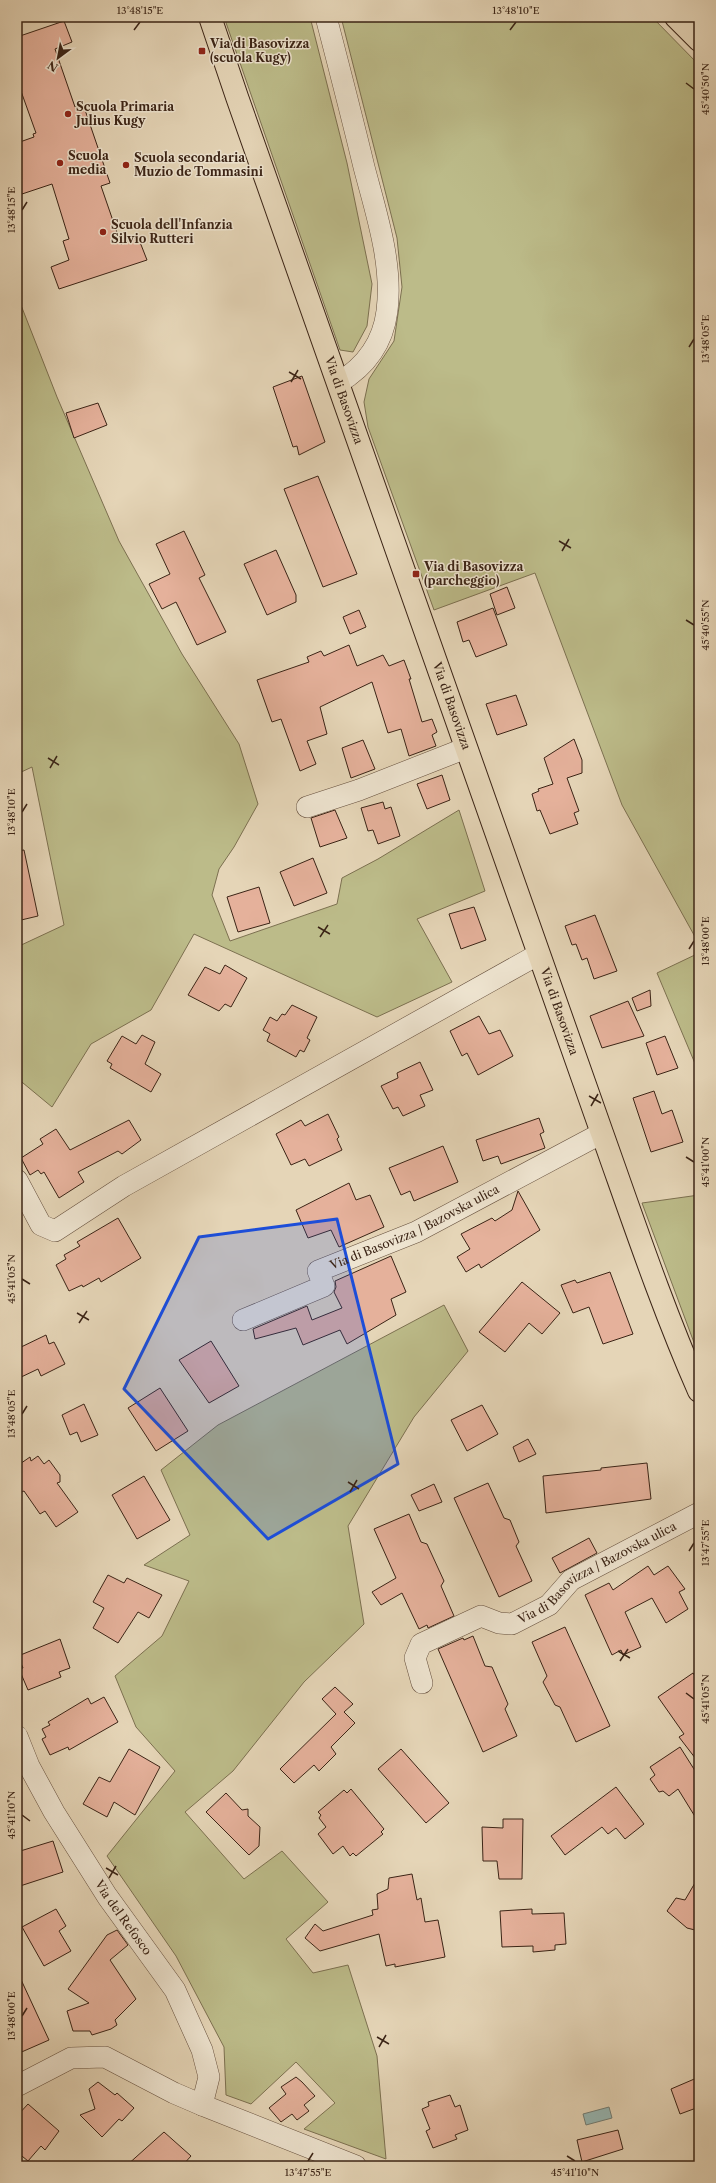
<svg xmlns="http://www.w3.org/2000/svg" width="716" height="2183" font-family="'Libre Caslon Text',serif">
<style>
.green{fill:#bcbb89;stroke:#7c7050}
.water{fill:#97b8b5;stroke:#727d75}
.building{fill:#e5b19b;stroke:#3b2416}
.lines{fill:none;stroke-linecap:round;stroke-linejoin:round}
.minor-casing{stroke:#66503e;stroke-width:22}
.major-casing{stroke:#3b2416;stroke-width:24}
.minor{stroke:#eee4d0;stroke-width:21}
.major{stroke:#e5d5b7;stroke-width:22}
.marked{fill:#1d4ed8;fill-opacity:0.2;stroke:#1d4ed8;stroke-width:3;stroke-linejoin:round}
.ticks{fill:none;stroke:#3b2416;stroke-width:1.5}
.poi-dot{fill:#8f2418;stroke:#eee4d0;stroke-width:1.5}
.labels{text-anchor:middle;stroke-width:3;stroke-linejoin:round;paint-order:stroke}
.poi-label{font-size:12px;font-weight:bold;fill:#3b2416;stroke:#eee4d0;text-anchor:start}
.street-label{font-size:12px;fill:#3b2416;stroke:#eee4d0}
.neatline{fill:none;stroke:#3b2416;stroke-width:1.5}
.ticks-label{font-size:10px;text-anchor:middle;fill:#3b2416}
</style>
<rect width="100%" height="100%" fill="#e5d5b7"/>
<filter id="stains"><feTurbulence type="fractalNoise" baseFrequency=".005" numOctaves="4"/><feColorMatrix values="0 0 0 0 .2 0 0 0 0 .09 0 0 0 0 .02 0 0 0 .5 -.17"/></filter>
<radialGradient id="worn" r=".72"><stop offset=".6" stop-color="#630" stop-opacity="0"/><stop offset="1" stop-color="#630" stop-opacity=".3"/></radialGradient>
<path class="green" d="M224 17H310L347 163 372 284 367 326 353 352 340 350Z
M341 17H652L699 65V944L622 805 535 573 434 610 368 427 364 402 369 379 394 341 402 287 397 238Z
M17 295 57 397 119 541 182 654 239 744 258 804 234 847 219 869 212 895 230 941 337 904 342 878 378 859 459 810 485 891 417 919 452 982 377 1017 194 934 151 1010 91 1044 52 1107 17 1078V947L64 925 32 767 17 774Z
M699 953V1073L657 973Z
M699 1195V1356L642 1203Z
M444 1305 468 1351 414 1417 348 1526 364 1624 304 1682 233 1771 185 1812 244 1879 282 1851 328 1902 286 1939 313 1973 348 1965 377 2056 386 2159 304 2129 335 2103 296 2062 251 2104 226 2095 224 2047 176 1956 107 1856 175 1771 136 1727 115 1676 162 1636 189 1581 144 1565 190 1535 161 1470 218 1425Z"/>
<path class="water" d="M609 2107 612 2118 586 2125 583 2114Z"/>
<path class="building" d="M64 21 72 42 55 49 75 107 83 104 110 183 101 186 121 244 138 237 147 260 59 289 51 267 69 260 63 241 69 239 52 184 22 194 17 179V143L34 137 33 134 36 133 17 80V37Z
M302 376 325 442 299 455 297 446 293 447 273 387Z
M98 403 107 425 74 438 66 413Z
M318 476 357 574 323 587 284 489Z
M184 531 205 575 199 578 226 632 197 645 176 602 162 609 149 584 170 574 156 544Z
M276 550 296 595V602L267 615 244 564Z
M507 587 515 608 497 615 490 594Z
M493 608 507 645 476 657 469 640 463 642 457 622Z
M359 610 366 627 350 634 343 617Z
M349 645 357 666 383 655 389 666 404 660 411 679H409L422 722 432 719 437 732 432 735 436 746 409 756 401 729 388 733 372 682 320 707 327 734 307 741 316 764 300 771 281 719 272 722 257 680 309 662 307 657 321 651 324 656Z
M516 695 527 725 497 735 486 704Z
M574 739 582 760V773L567 778 579 811 574 813 578 824 550 834 540 810 537 811 532 794 539 791 538 789 553 784 544 758Z
M363 740 375 769 351 778 342 748Z
M442 775 450 800 427 809 417 784Z
M383 802 385 809 391 807 400 836 378 844 373 830 368 831 361 808Z
M335 810 347 838 320 847 311 818Z
M24 850 38 916 17 921V851Z
M313 858 327 893 294 906 280 872Z
M259 887 270 923 238 932 227 897Z
M474 907 486 940 461 949 449 914Z
M595 915 617 971 594 979 587 958 582 960 576 944 572 945 565 926Z
M225 965 247 978 231 1007 225 1004 219 1011 188 995 205 967 220 974Z
M650 990 651 1006 637 1011 632 998Z
M628 1001 644 1036 602 1048 590 1016Z
M292 1005 317 1017 307 1038 310 1040 304 1052 300 1050 296 1057 267 1041 270 1034 263 1030 270 1017 277 1021 282 1014 285 1015Z
M479 1016 489 1034 500 1030 513 1056 478 1075 467 1053 462 1056 450 1031Z
M142 1035 155 1042 145 1064 161 1074 151 1092 110 1068 112 1064 107 1061 122 1036 136 1044Z
M665 1036 678 1068 657 1075 646 1043Z
M420 1062 433 1090 420 1095 425 1106 403 1116 398 1107 393 1109 381 1086 398 1078 397 1073Z
M654 1091 662 1114 672 1110 683 1142 651 1152 633 1098Z
M328 1114 339 1137 337 1139 342 1150 309 1166 305 1159 291 1165 276 1134 301 1120 305 1126Z
M539 1118 544 1132 540 1134 545 1148 501 1164 498 1156 483 1161 476 1140Z
M129 1120 141 1140 122 1154 118 1151 78 1172 84 1182 59 1198 44 1172 41 1174 38 1170 30 1175 21 1158 43 1144 40 1139 56 1129 70 1150Z
M443 1146 458 1182 414 1201 410 1191 401 1195 389 1168Z
M349 1183 356 1200 370 1195 384 1227 339 1247 331 1230 308 1238 296 1210Z
M518 1191 540 1230 481 1268 479 1264 466 1272 457 1257 470 1249 461 1234 492 1218 495 1221 512 1210Z
M118 1218 141 1258 101 1282 99 1278 83 1287 82 1285 69 1291 56 1265 66 1259 64 1255 80 1246 77 1242Z
M391 1256 406 1292 391 1299 396 1315 347 1344 340 1330 303 1345 296 1328 255 1339 253 1329 307 1306 312 1320 342 1308 334 1292 336 1287 335 1281Z
M610 1272 633 1334 603 1344 589 1307 573 1313 561 1285 575 1280 577 1283Z
M522 1282 560 1313 542 1334 529 1323 505 1352 479 1332Z
M46 1335 49 1344 54 1342 65 1364 41 1376 38 1369 17 1379V1349Z
M211 1341 239 1386 209 1403 179 1360Z
M160 1388 188 1431 156 1451 128 1408Z
M84 1404 98 1435 81 1442 77 1432 70 1435 62 1415Z
M482 1405 498 1434 467 1451 451 1420Z
M528 1439 536 1454 519 1462 513 1447Z
M38 1456 44 1464 49 1460 60 1475V1482L57 1483 78 1512 56 1527 45 1511 40 1514 24 1491 17 1494V1466L30 1457 31 1461Z
M647 1463 651 1499 546 1513 543 1476 601 1470V1468Z
M144 1476 170 1520 137 1539 112 1495Z
M488 1483 504 1518 510 1520 519 1542 516 1546 532 1581 499 1597 454 1498Z
M434 1484 442 1502 419 1511 411 1495Z
M409 1514 421 1542 427 1544 444 1581 441 1586 454 1616 428 1628 427 1625 419 1629 402 1593 381 1605 372 1592 396 1578 374 1529Z
M589 1538 597 1553 560 1573 552 1558Z
M648 1566 654 1575 668 1566 685 1589 679 1592 688 1609 666 1623 652 1598 625 1612 641 1647 623 1655 621 1650 612 1655 585 1595 609 1583 613 1590Z
M108 1575 124 1583 127 1578 162 1595 149 1618 138 1612 118 1643 93 1628 104 1608 93 1602Z
M565 1627 610 1726 576 1742 560 1707 555 1705 543 1682 547 1676 532 1642Z
M473 1636 485 1666 492 1667 508 1704 505 1709 517 1736 483 1752 438 1649 463 1638 464 1640Z
M60 1639 70 1668 59 1672 61 1677 28 1690 19 1669 23 1668 18 1656Z
M693 1673 699 1682V1763L679 1737 684 1734 658 1697Z
M335 1687 353 1704 344 1712 355 1723 331 1747 336 1754 319 1771 314 1765 294 1783 280 1769 336 1714 322 1699Z
M104 1697 118 1722 69 1750 68 1747 50 1755 42 1739 46 1737 42 1729 50 1725 48 1722 88 1698 91 1704Z
M680 1747 699 1777V1823L678 1789 669 1796 663 1791 659 1792 650 1779 655 1775 650 1767Z
M129 1749 160 1767 135 1815 114 1802 107 1817 83 1804 99 1777 110 1782Z
M401 1749 449 1803 426 1823 378 1769Z
M616 1787 644 1824 625 1839 616 1828 608 1834 602 1827 565 1855 551 1836Z
M351 1789 384 1829 381 1832 383 1834 356 1856 353 1853 350 1856 343 1846 333 1854 318 1834 326 1827 319 1818 321 1815 318 1812 344 1790 347 1793Z
M226 1793 242 1810 248 1809V1816L260 1827 259 1846 249 1855 206 1812Z
M503 1819H523L522 1879H499L497 1861H483L482 1827 503 1828Z
M53 1841 63 1872 17 1887V1852Z
M412 1874 417 1900 421 1898 425 1922 438 1920 445 1957 395 1967V1964L386 1966 379 1934 320 1951 305 1938 315 1924 323 1931 373 1915 372 1910 378 1909 377 1894 388 1889 389 1878Z
M699 1876V1931L687 1928 667 1911 676 1898 685 1900Z
M56 1909 66 1926 59 1931 71 1951 44 1966 22 1927Z
M532 1909V1914L564 1913 566 1944 555 1945V1950L533 1952V1946L502 1947 500 1911Z
M117 1930 128 1945 110 1960 136 1999 115 2020 117 2025 111 2029 92 2035 90 2031H73L67 2011 89 2003 68 1989 107 1935Z
M17 1971 49 2040 17 2054Z
M296 2077 302 2082 315 2096 304 2105 309 2111 297 2120 292 2114 281 2122 269 2108 286 2094 281 2087Z
M699 2077V2107L680 2114 671 2089Z
M98 2082 115 2095 117 2093 134 2108 122 2121 119 2119 102 2137 80 2115 95 2109 89 2089Z
M450 2095 455 2107 460 2105 468 2130 455 2135 457 2139 433 2148 426 2131 430 2129 422 2109 429 2106 428 2102Z
M28 2104 59 2131 45 2150 41 2146 28 2161 17 2152V2116Z
M618 2130 623 2149 582 2162 577 2140Z
M164 2132 191 2156 182 2166H126Z"/>
<g class="lines">
<g class="minor-casing">
<g id="minor">
<path d="M326 17C339 67 352 117 364 167 376 213 393 263 387 311 383 343 365 367 338 383"/>
<path d="M307 807 359 790 466 748"/>
<path d="M17 1180 41 1225 55 1231 124 1186 539 954"/>
<path id="s1" d="M243 1320 324 1286 318 1271 416 1232 602 1133"/>
<path id="s2" d="M422 1683 415 1658 421 1644 481 1616 499 1623 512 1624 549 1605 571 1580 699 1513"/>
<path id="s3" d="M17 1736 29 1766 54 1812 107 1896 175 1990 202 2050 209 2077 202 2105 356 2166"/>
<path d="M17 2086 71 2058 105 2057 174 2093 202 2105"/>
</g>
</g>
<g class="major-casing">
<g id="major">
<path id="s4" d="M210 17 237 97 602 1133C633 1220 662 1307 699 1391"/>
<path d="M676 17 699 40"/>
</g>
</g>
<use href="#minor" class="minor"/>
<use href="#major" class="major"/>
</g>
<path class="marked" d="M337 1219 398 1464 268 1539 124 1389 199 1237Z"/>
<path class="ticks" d="M134 30 140 22M510 30 516 22M686 83 694 89M22 210 27 202M689 347 694 339M289 372 301 379M291 382 298 370M559 541 571 548M562 551 569 539M686 620 694 625M48 758 59 765M50 768 57 756M22 812 27 804M318 927 330 934M320 937 328 925M689 949 694 941M589 1096 601 1103M591 1106 598 1094M686 1157 694 1162M22 1279 30 1284M77 1313 89 1320M79 1323 87 1311M22 1414 27 1406M348 1482 359 1489M350 1492 357 1480M689 1551 694 1543M618 1651 630 1658M620 1661 628 1649M686 1693 694 1699M22 1815 30 1821M106 1868 118 1875M109 1878 116 1866M22 2016 27 2008M377 2037 389 2044M379 2047 386 2035M567 2156 575 2161M308 2161 313 2153"/>
<g class="poi-dot">
<rect x="198" y="47" width="8" height="8" rx="2"/>
<circle cx="68" cy="114" r="4"/>
<circle cx="60" cy="163" r="4"/>
<circle cx="126" cy="165" r="4"/>
<circle cx="103" cy="232" r="4"/>
<rect x="412" y="570" width="8" height="8" rx="2"/>
</g>
<g class="labels">
<g class="poi-label">
<text x="210" y="48">Via di Basovizza<tspan x="210" dy="14">(scuola Kugy)</tspan></text>
<text x="76" y="111">Scuola Primaria<tspan x="76" dy="14">Julius Kugy</tspan></text>
<text x="68" y="160">Scuola<tspan x="68" dy="14">media</tspan></text>
<text x="134" y="162">Scuola secondaria<tspan x="134" dy="14">Muzio de Tommasini</tspan></text>
<text x="111" y="229">Scuola dell'Infanzia<tspan x="111" dy="14">Silvio Rutteri</tspan></text>
<text x="424" y="571">Via di Basovizza<tspan x="424" dy="14">(parcheggio)</tspan></text>
</g>
<g class="street-label">
<text dy="4" stroke="none"><textPath href="#s4" startOffset="406">Via di Basovizza</textPath></text>
<text dy="4" stroke="none"><textPath href="#s4" startOffset="730">Via di Basovizza</textPath></text>
<text dy="4" stroke="none"><textPath href="#s4" startOffset="1054">Via di Basovizza</textPath></text>
<text dy="4" stroke="none"><textPath href="#s1" startOffset="210">Via di Basovizza / Bazovska ulica</textPath></text>
<text dy="4" stroke="none"><textPath href="#s2" startOffset="240">Via di Basovizza / Bazovska ulica</textPath></text>
<text dy="4" stroke="none"><textPath href="#s3" startOffset="211">Via del Refosco</textPath></text>
</g>
</g>
<rect width="716" height="2183" fill="none" stroke="#e5d5b7" stroke-width="44"/>
<g transform="translate(58 58) rotate(212)" stroke="#eee4d0" stroke-width="3" paint-order="stroke">
<path d="M0-3L7 15L0 10L-7 15Z" fill="#3b2416"/>
<text y="-6" font-size="11" font-weight="bold" text-anchor="middle" fill="#3b2416">N</text>
</g>
<rect x="22" y="22" width="672" height="2139" class="neatline"/>
<g class="ticks-label">
<text x="140" y="14">13°48'15"E</text>
<text x="516" y="14">13°48'10"E</text>
<text transform="translate(705 89) rotate(-90)" y="4">45°40'50"N</text>
<text transform="translate(11 210) rotate(-90)" y="4">13°48'15"E</text>
<text transform="translate(705 339) rotate(-90)" y="4">13°48'05"E</text>
<text transform="translate(705 625) rotate(-90)" y="4">45°40'55"N</text>
<text transform="translate(11 812) rotate(-90)" y="4">13°48'10"E</text>
<text transform="translate(705 941) rotate(-90)" y="4">13°48'00"E</text>
<text transform="translate(705 1162) rotate(-90)" y="4">45°41'00"N</text>
<text transform="translate(11 1279) rotate(-90)" y="4">45°41'05"N</text>
<text transform="translate(11 1414) rotate(-90)" y="4">13°48'05"E</text>
<text transform="translate(705 1543) rotate(-90)" y="4">13°47'55"E</text>
<text transform="translate(705 1699) rotate(-90)" y="4">45°41'05"N</text>
<text transform="translate(11 1815) rotate(-90)" y="4">45°41'10"N</text>
<text transform="translate(11 2016) rotate(-90)" y="4">13°48'00"E</text>
<text x="308" y="2176">13°47'55"E</text>
<text x="575" y="2176">45°41'10"N</text>
</g>
<rect width="100%" height="100%" filter="url(#stains)"/>
<rect width="100%" height="100%" fill="url(#worn)"/>
</svg>
